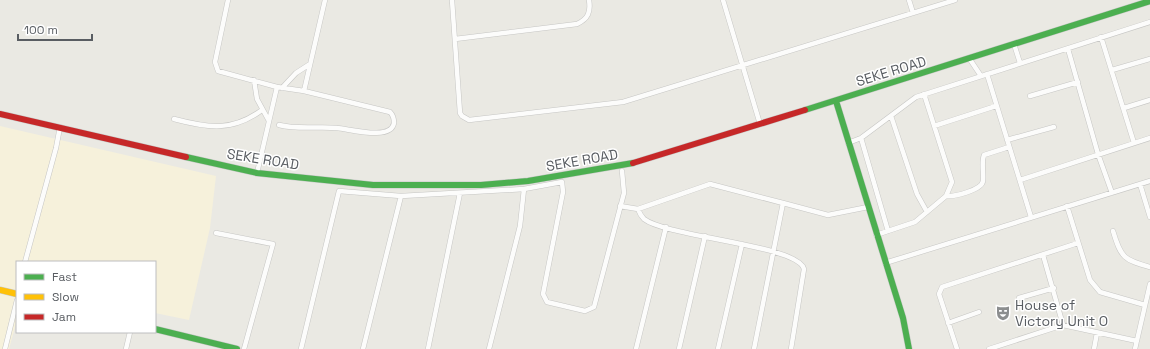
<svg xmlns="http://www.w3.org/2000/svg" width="1150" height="349" font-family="'Space Grotesk',sans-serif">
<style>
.commercial{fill:#f6f1db}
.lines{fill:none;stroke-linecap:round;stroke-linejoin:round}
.street-casing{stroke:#c6c6c4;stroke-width:5.5}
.fast-casing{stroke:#c7c8c7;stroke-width:7}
.slow-casing{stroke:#c7c8c7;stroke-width:7}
.jam-casing{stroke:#c7c8c7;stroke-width:7}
.street{stroke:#fcfcfb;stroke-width:4.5}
.fast{stroke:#4caf50;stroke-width:6}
.slow{stroke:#ffc107;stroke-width:6}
.jam{stroke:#c62828;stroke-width:6}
.labels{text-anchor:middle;stroke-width:3;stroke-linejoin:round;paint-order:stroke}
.street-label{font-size:14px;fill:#595d62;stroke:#fff}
.poi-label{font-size:14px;fill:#595d62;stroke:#fff;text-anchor:start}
</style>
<rect width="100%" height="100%" fill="#eae9e3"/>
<path class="commercial" d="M0 126 216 176 210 228 189 320 155 313V262H17V320L9 349H0Z"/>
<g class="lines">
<g class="street-casing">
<path id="street" d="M228 0 215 62 218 71 277 87 304 91 390 112C393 115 394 118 394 123 391 141 350 129 337 128 318 126 299 130 279 125
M452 0 460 113 462 116 469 120 623 102 955 0
M723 0 760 124
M909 0 913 13
M1101 37 1134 143
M455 39 577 24C588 19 591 12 589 0
M1014 44 1020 63
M1068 49 1098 154 1112 193
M969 58 981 76
M1112 70 1150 59
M987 74 1031 217
M254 80 257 99 269 121
M282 88 296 73 310 64
M304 91 325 0
M1030 96 1078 82
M1124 108 1150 100
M891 116 917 194 927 212
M174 119C208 128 232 132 262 110
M934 126 996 106
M861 138 888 231
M1007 140 1054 127
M848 143 861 138 916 97 1150 22
M257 173 277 87
M1020 180 1150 138
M1140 184 1150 217
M946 196C954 197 982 190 983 181 984 173 981 163 984 155L1009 147
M620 206 638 209C639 212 642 217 644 219 667 237 798 245 804 269L791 349
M1067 206 1090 280 1100 292 1145 305
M638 209 710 184 783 203
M1113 231C1121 258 1124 260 1150 267
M216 233 273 244 244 349
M876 235 915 222 946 196 952 182 924 94
M1043 255 1063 325
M25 262 56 148 60 127
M885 263 1150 181
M1019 298 1054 288
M948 323 979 312
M5 349 17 300
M126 349 130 332
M301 349 339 191 401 196 524 189 562 182 563 192 543 294 547 302 585 311 594 307 624 193 622 171
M363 349 401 196
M428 349 460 193
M489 349 520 226 524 189
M636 349 666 227
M679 349 705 236
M718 349 742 244
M754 349 783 203 828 215 868 207
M957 349 939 294 942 287 1078 243
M989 349 1063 325 1137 341
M1094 349 1097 333
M1135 349 1150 284"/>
</g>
<g class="fast-casing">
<path id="fast" d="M836 101 903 318 909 349
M805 110 1150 1
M186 157 257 173 373 185H481L528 181 633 163
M155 329 237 349"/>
</g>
<g class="slow-casing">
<path id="slow" d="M0 290 17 294"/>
</g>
<g class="jam-casing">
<path id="jam" d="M0 114 186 157
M633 163 805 110"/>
</g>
<use href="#street" class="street"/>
<use href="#fast" class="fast"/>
<use href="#slow" class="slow"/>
<use href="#jam" class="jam"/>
</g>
<defs>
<g id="theatre-bare" transform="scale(1.2)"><path d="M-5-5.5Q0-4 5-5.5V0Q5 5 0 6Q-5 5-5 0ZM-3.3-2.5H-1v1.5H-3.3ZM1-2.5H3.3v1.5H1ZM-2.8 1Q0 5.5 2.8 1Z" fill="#8c8e8f" stroke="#fff" stroke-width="2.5" paint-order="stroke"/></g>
</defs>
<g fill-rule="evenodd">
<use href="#theatre-bare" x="1003" y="313"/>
</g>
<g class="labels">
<g class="street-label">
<text transform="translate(891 71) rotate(-17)" y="5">SEKE ROAD</text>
<text transform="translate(263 159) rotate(9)" y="5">SEKE ROAD</text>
<text transform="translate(582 160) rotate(-10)" y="5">SEKE ROAD</text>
</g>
<g class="poi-label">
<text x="1015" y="310">House of<tspan x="1015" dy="16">Victory Unit O</tspan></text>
</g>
</g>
<rect x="16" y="261" width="140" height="72" fill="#ffffff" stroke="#bdbec0"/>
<rect x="24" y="274" width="20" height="6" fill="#4caf50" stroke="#bdbec0"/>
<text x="52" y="281" font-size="12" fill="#595d62">Fast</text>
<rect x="24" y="294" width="20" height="6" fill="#ffc107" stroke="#bdbec0"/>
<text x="52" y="301" font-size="12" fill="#595d62">Slow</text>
<rect x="24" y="314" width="20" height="6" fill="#c62828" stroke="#bdbec0"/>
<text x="52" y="321" font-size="12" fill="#595d62">Jam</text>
<path d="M18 34v6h74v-6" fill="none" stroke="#595d62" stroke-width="2"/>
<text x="24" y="34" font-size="12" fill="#595d62" stroke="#ffffff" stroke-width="3" paint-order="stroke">100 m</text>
</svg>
